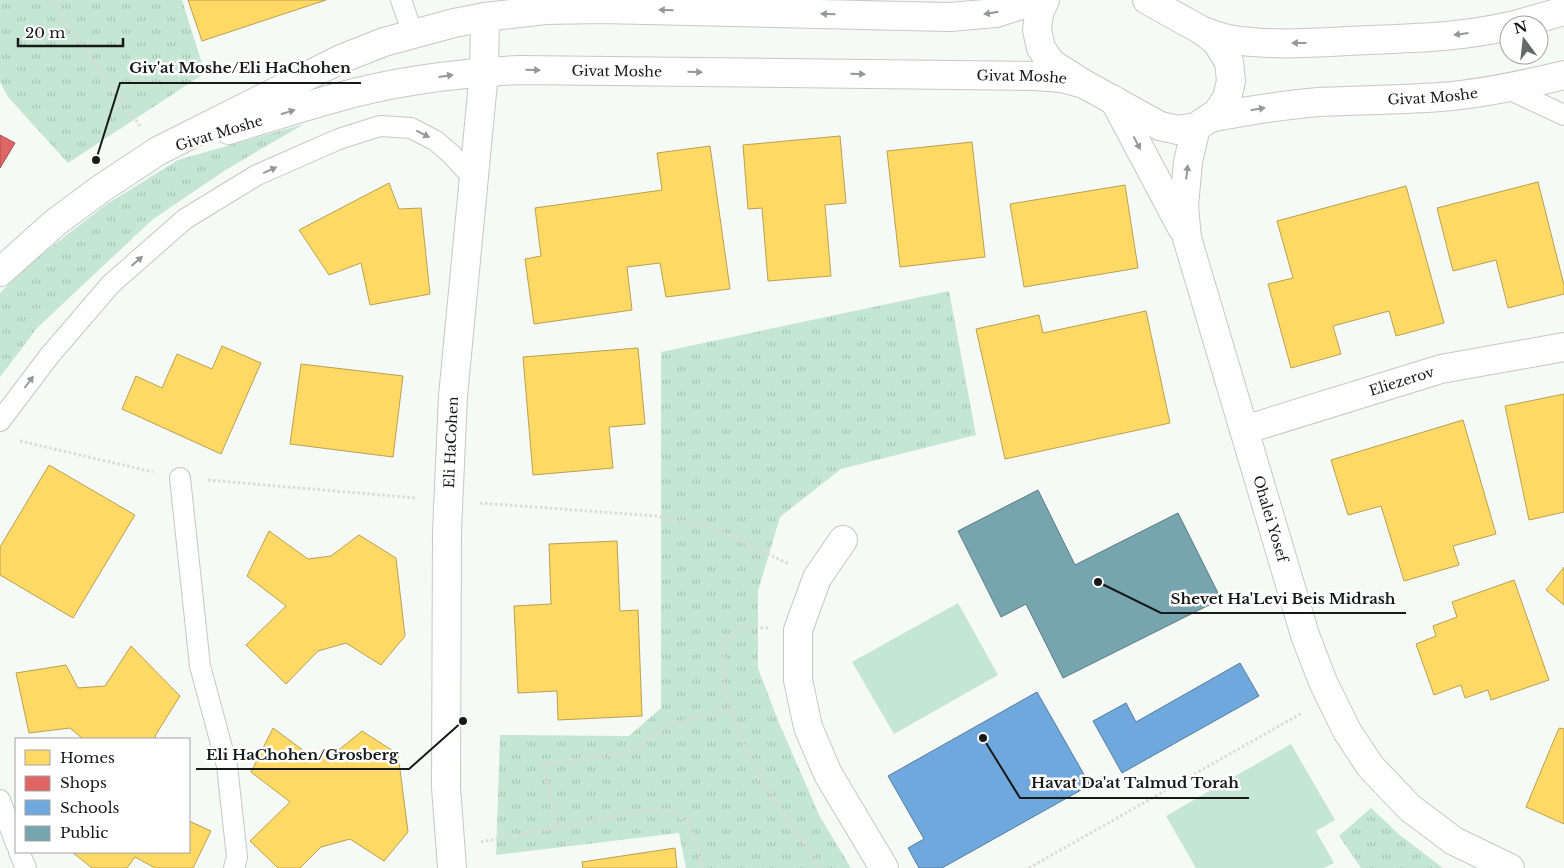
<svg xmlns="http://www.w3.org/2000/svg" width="1564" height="868" font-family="'Libre Baskerville',serif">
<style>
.grass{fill:url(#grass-tufts)}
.garden{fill:#c5e6d3}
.homes{fill:#ffd966;stroke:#baa04f}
.shops{fill:#e06666;stroke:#a44f4f}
.schools{fill:#6fa8dc;stroke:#557da2}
.public{fill:#76a5af;stroke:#5a7b82}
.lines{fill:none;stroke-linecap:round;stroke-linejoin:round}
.lane-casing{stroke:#c5c8c6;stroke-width:22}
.street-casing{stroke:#c5c8c6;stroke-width:30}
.secondary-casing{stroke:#c5c8c6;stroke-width:30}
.path{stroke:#dbdbdb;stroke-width:3;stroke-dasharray:2.5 2.5;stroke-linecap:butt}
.lane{stroke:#fefefe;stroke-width:20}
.street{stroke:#fefefe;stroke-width:28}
.secondary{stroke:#fefefe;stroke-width:28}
.oneway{fill:#969797}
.labels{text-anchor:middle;stroke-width:5;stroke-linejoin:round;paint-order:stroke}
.street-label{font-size:14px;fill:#181a19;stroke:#fff}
.leader{fill:none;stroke:#181a19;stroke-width:2}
.callout-dot{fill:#181a19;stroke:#fff;stroke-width:2}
.callout-label{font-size:15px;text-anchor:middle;font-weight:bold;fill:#181a19;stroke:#fff;stroke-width:5;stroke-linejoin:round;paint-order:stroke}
</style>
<defs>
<pattern id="grass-tufts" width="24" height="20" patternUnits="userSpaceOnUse" patternTransform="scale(1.25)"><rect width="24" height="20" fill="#c5e6d3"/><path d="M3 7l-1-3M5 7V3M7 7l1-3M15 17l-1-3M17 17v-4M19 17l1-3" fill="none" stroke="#a8c5b5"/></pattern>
</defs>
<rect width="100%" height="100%" fill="#f5faf7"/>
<path class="grass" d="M0 0H182L205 73 68 163 8 97 0 82Z
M304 124 227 169 152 220 37 328 0 377V293L29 264 107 204 178 160Z
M949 291 976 435 841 469 780 517 758 591V668L779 723 820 817 851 868H686L679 833 496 855 500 735 629 736 661 708V352Z
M1371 808 1401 836 1443 868H1361L1339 836Z"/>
<path class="garden" d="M958 603 998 675 894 734 852 662Z
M1291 744 1335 820 1316 831 1334 863 1324 868H1196L1166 816Z"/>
<path class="homes" d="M188 0H326L202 41Z
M840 136 846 203 825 205 831 276 768 281 762 208 748 209 743 145Z
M972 142 985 257 900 267 887 151Z
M710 146 730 289 666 297 660 263 627 267 632 310 534 324 525 259 541 256 535 208 662 190 657 153Z
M1538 182 1564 285V294L1508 308 1496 260 1453 271 1437 208Z
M389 183 399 209 421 208 430 294 370 305 361 263 329 275 299 230Z
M1125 185 1138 268 1024 287 1010 204Z
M1406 186 1444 323 1396 336 1389 311 1333 326 1341 354 1291 368 1268 284 1293 278 1277 221Z
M1146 311 1170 423 1005 459 976 329 1039 315 1043 333Z
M222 346 261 363 221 454 122 409 136 376 162 388 177 354 212 369Z
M638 348 645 424 609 427 613 468 533 475 523 357Z
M301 364 403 376 393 457 290 444Z
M1564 394V512L1529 520 1505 406Z
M1463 420 1496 534 1453 546 1459 565 1404 581 1381 506 1348 515 1331 460Z
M49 465 135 515 73 618 0 575V547Z
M269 531 308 559 331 556 359 535 396 558 405 636 381 665 346 643 318 651 286 684 246 645 286 606 247 576Z
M617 541 620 611 638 610 642 716 558 720 557 691 518 693 514 606 551 604 549 544Z
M1564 567V605L1546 590Z
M1514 580 1549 680 1491 700 1488 690 1465 698 1461 685 1434 695 1416 644 1436 636 1433 626 1457 617 1452 602Z
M131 646 180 696 155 736 156 739H83L70 728 29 733 16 673 66 665 78 688 105 686Z
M273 728 311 756 335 753 362 731 398 754 408 832 384 861 350 839 321 847 300 868H278L250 841 290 802 251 772Z
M1559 728 1564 729V824L1526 807Z
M189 821 211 831 193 868H155L135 857 127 868H92L72 852H189Z
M675 848 677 868H583L582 862Z"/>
<path class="shops" d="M0 135 15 143 0 168Z"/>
<path class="schools" d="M1240 663 1259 696 1122 773 1093 721 1126 703 1136 722Z
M1037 692 1090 785 942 868H919L908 848 924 839 888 776Z"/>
<path class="public" d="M1038 490 1075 565 1178 513 1221 599 1063 678 1026 604 1001 617 958 531Z"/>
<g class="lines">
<g class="lane-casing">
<path id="lane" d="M401 0 413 34
M1506 88 1564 115
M0 421 50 355 111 284 185 219 257 175 339 139 380 126 411 128 436 141 451 154 473 178
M180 478 200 666 227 766 237 857 234 868
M0 800 16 844
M19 852 26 868"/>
</g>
<g class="street-casing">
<g id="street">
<path d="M1114 100 1182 228"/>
<path id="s1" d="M1196 127 1188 162 1184 206 1187 238 1305 635 1323 682 1347 731 1370 766 1410 808 1454 841 1510 868"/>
<path id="s2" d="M1244 430 1441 369 1564 347"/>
<path d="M843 540 817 578 798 630V680L808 727 828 774 884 868"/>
</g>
</g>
<g class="secondary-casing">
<g id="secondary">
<path d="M1045 0 1039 13 1037 30 1041 48 1051 63 1084 84 1160 126 1178 130 1196 127 1217 113 1227 98 1231 81 1229 62 1216 41 1201 30 1147 0"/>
<path d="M1515 25 1564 11"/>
<path d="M1203 31C1211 34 1220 37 1228 39 1274 47 1323 42 1369 40 1416 38 1463 37 1509 26"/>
<path id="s3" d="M1210 118C1246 111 1282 105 1319 102 1359 100 1400 100 1440 97 1482 94 1523 85 1564 75"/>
<path id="s4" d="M229 130C264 119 299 108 335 98 395 81 458 73 520 70L1034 76 1062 78 1084 84"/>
<path d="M0 272 56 222 102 188 158 151 341 59 384 42 454 23 485 17 545 10 602 9 949 17 996 13 1037 0"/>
<path id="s5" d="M452 868 446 787 447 531 453 396 484 72 485 17"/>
</g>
</g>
<path class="path" d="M56 0 63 20 140 126
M20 441 153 472
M208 480 416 498
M480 503 656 516 714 528 789 564
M768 628 740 627 723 645 724 685 744 747 775 801 821 868
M558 827 543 764 626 753 671 724 732 709
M481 842 649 810H672L689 824 699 852 702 868
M1029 868 1302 713"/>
<use href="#lane" class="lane"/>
<use href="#street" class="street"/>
<use href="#secondary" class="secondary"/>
</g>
<defs><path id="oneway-solid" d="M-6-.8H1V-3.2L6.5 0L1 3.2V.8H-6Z" transform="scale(1.25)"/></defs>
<g class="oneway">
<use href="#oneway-solid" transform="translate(666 10) rotate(-179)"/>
<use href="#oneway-solid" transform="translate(991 13) rotate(171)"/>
<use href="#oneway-solid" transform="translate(828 14) rotate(-179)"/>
<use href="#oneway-solid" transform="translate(1461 34) rotate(173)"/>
<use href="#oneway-solid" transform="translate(1299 43) rotate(-180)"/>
<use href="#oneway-solid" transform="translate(533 70) rotate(1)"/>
<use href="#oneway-solid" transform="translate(695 72) rotate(1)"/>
<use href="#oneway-solid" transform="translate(858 74) rotate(1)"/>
<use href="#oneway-solid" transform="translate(446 76) rotate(-8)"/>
<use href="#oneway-solid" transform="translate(1258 109) rotate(-9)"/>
<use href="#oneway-solid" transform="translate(288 112) rotate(-17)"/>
<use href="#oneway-solid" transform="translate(423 134) rotate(27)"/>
<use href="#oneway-solid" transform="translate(1137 143) rotate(62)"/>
<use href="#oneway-solid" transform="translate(270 170) rotate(-24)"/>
<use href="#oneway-solid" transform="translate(1187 172) rotate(-83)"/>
<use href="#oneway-solid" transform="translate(137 261) rotate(-41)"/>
<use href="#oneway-solid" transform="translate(29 382) rotate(-53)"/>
</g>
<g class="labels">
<g class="street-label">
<text dy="5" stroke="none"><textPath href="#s4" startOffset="395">Givat Moshe</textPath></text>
<text dy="5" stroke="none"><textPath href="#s4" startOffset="800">Givat Moshe</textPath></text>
<text dy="5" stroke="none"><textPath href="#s3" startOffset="224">Givat Moshe</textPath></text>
<text transform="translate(219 133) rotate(-17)" y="5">Givat Moshe</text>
<text dy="5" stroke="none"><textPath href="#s2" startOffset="165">Eliezerov</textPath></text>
<text dy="5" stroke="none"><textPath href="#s5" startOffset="426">Eli HaCohen</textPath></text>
<text dy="5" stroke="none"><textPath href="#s1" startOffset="405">Ohalei Yosef</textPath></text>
</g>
</g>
<path class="leader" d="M96 160L120 83H361M1098 582L1161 613H1406M463 721L409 769H196M983 738L1020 798H1249"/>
<g class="callout-dot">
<circle cx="96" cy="160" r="5"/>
<circle cx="1098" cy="582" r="5"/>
<circle cx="463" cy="721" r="5"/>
<circle cx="983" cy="738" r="5"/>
</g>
<g class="callout-label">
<text x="240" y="73">Giv'at Moshe/Eli HaChohen</text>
<text x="1283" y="604">Shevet Ha'Levi Beis Midrash</text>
<text x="302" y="760">Eli HaChohen/Grosberg</text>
<text x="1135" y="788">Havat Da'at Talmud Torah</text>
</g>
<rect x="15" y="738" width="175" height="115" fill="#ffffff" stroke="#a3a3a3"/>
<rect x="25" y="750" width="25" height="15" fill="#ffd966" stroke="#a3a3a3"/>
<text x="60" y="763" font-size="15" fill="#181a19">Homes</text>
<rect x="25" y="776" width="25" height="15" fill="#e06666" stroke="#a3a3a3"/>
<text x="60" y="788" font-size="15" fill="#181a19">Shops</text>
<rect x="25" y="800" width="25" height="15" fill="#6fa8dc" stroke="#a3a3a3"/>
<text x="60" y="813" font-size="15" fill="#181a19">Schools</text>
<rect x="25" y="826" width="25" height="15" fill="#76a5af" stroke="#a3a3a3"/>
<text x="60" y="838" font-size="15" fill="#181a19">Public</text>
<g transform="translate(1524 40) rotate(345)"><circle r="24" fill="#ffffff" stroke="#a3a3a3"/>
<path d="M0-4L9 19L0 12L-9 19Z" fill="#656867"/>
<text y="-8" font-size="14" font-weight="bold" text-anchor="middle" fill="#181a19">N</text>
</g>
<path d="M18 38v8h105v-8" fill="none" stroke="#181a19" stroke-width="2.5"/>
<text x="25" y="38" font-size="15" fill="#181a19" stroke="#ffffff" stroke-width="4" paint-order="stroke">20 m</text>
</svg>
